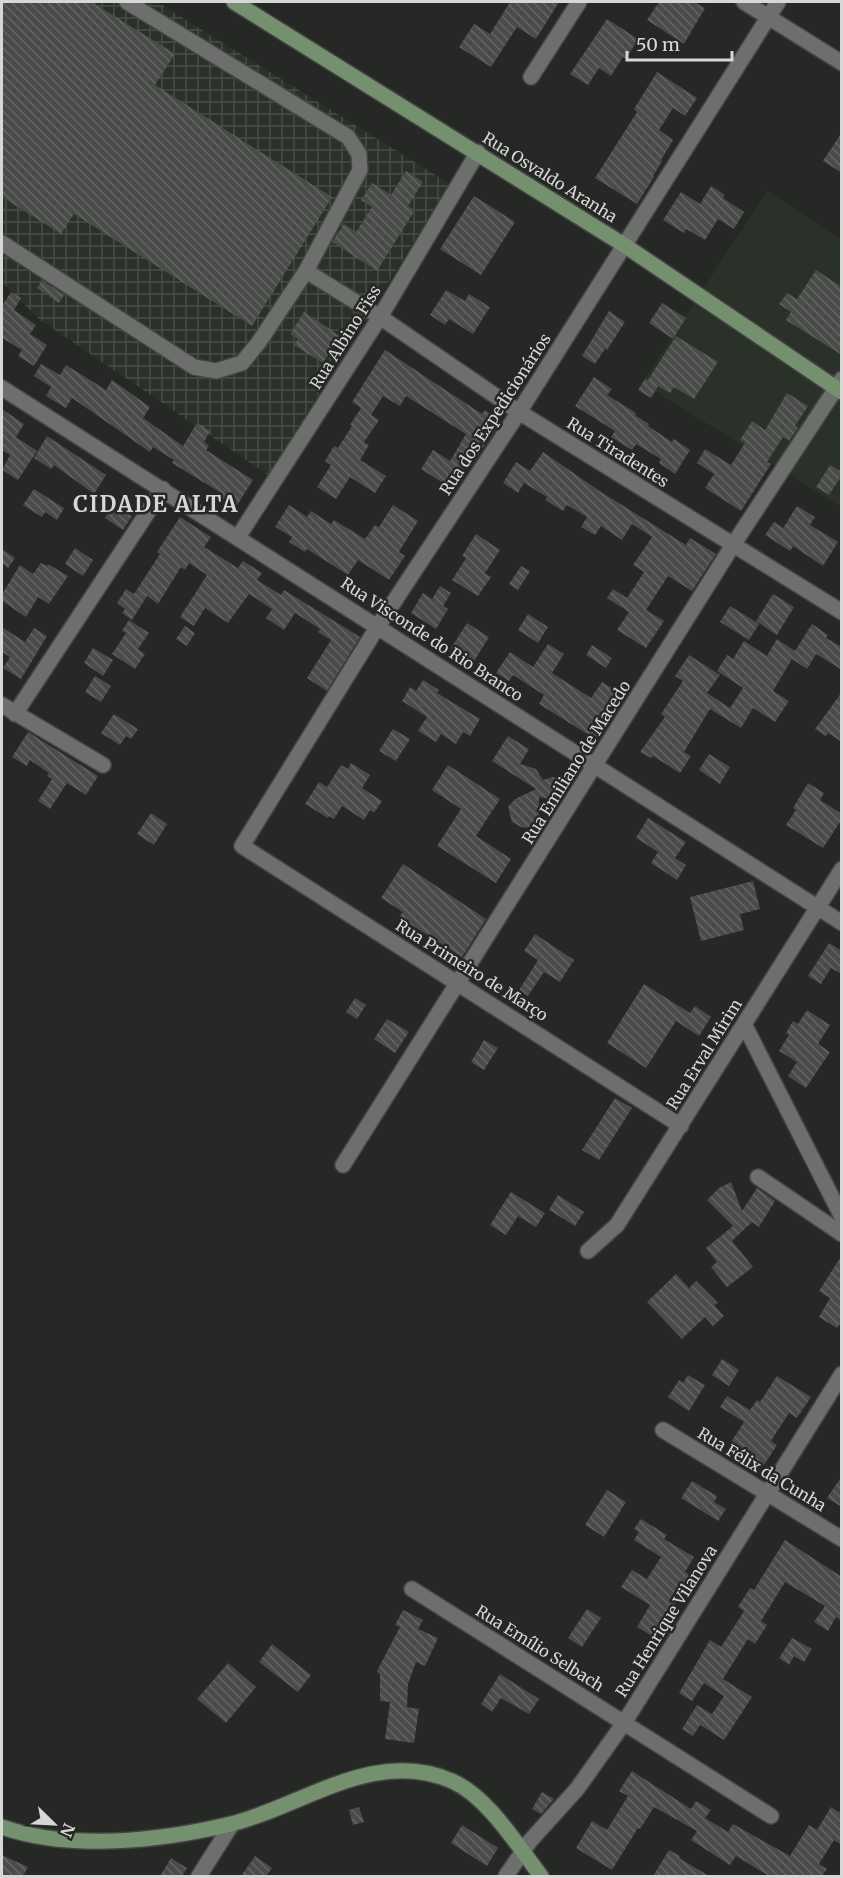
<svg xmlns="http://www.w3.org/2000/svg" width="843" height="1878" font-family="Merriweather,serif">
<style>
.built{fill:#2a3129}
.industrial{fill:url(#industrial-grid)}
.building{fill:url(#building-back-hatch)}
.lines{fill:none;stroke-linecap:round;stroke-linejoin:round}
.minor-casing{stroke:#434542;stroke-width:18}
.major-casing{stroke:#434542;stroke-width:18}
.minor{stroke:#6d6f6c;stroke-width:15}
.major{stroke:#75906e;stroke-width:15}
.labels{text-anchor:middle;stroke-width:5;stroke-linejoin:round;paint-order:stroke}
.street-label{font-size:16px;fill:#d7d8d6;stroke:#262825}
.district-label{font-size:22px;font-weight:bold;letter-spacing:1.5px;fill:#d7d8d6;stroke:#262825}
</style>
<defs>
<pattern id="industrial-grid" width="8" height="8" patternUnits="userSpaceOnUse" patternTransform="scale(1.5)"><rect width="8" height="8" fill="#2a3129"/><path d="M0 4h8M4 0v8" fill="none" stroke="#484e47"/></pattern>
<pattern id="building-back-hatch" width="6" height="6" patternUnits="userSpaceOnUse" patternTransform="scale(1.5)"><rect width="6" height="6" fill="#494c48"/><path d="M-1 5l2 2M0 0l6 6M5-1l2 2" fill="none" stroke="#626562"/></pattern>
</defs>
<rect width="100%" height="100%" fill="#262825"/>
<path class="built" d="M767 191 841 239V507L642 383Z"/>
<path class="industrial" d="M2 2H157L450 184 268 475 39 319 2 282Z"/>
<path class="building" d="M2 2H92L175 54 155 85 332 197 252 326 74 214 61 234 2 197Z
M510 2H559L536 39 517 27 491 67 459 47 474 24 490 34Z
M659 2H694L705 8 684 44 647 20Z
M607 19 638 39 626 59 623 57 611 76 599 68 588 85 570 74Z
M657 72 697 98 685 116 673 108 659 130 673 140 661 160 662 161 653 176 654 177 637 204 595 178 637 112 634 109Z
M842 132V173L823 161Z
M406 171 423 182 408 206 415 210 377 271 332 242 344 224 356 232 372 207 361 200 372 183 391 195Z
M711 186 725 195 723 198 744 212 734 229 718 219 705 240 686 229 684 233 663 220 681 192 700 204Z
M474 196 515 222 481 275 440 249Z
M816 270 842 287V355L786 320 791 312 779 304 787 293 797 299Z
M42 280 64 295 59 303 37 288Z
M446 290 465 301 469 294 490 307 473 334 449 319 445 325 430 315Z
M11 292 21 298 14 310 36 325 30 334 47 345 34 366 18 356 22 350 2 338V303L3 304Z
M662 303 686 318 673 339 649 323Z
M609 311 625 322 607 350 605 349 595 364 582 356Z
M304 312 340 336 323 363 294 345 298 339 290 334Z
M676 336 718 362 694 399 674 387 670 393 658 386 651 398 638 390 645 379 648 380Z
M385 350 482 414 485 410 501 421 475 460 471 457 451 488 421 469 433 450 450 461 466 434 406 396 400 406 383 396 371 415 379 420 364 442 369 445 360 460 386 476 375 493 350 477 336 499 317 487 331 465 325 461 334 446 338 448 352 426 350 425 361 408 352 402Z
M41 364 60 375 66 365 106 390 112 380 150 407 143 418 183 446 197 423 210 431 204 442 209 446 206 450 253 480 236 507 220 497 223 494 172 463 174 460 153 447 150 452 72 398 66 408 46 396 51 387 34 376Z
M594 377 612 389 607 395 636 413 635 415 649 424 648 426 672 442 674 439 690 450 675 474 659 463 661 459 636 444 632 450 611 437 615 431 575 406Z
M787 393 808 406 795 426 798 428 789 441 783 437 767 462 771 464 741 511 705 488 714 474 697 463 705 449 731 465 745 443 740 440 752 421 765 430Z
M2 409 24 424 16 437 37 451 18 480 2 470 10 455 2 450Z
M47 436 106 475 94 494 54 465 51 469 34 458Z
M543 452 601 492 686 545 690 538 716 554 692 591 668 576 646 610 664 621 646 648 617 630 629 612 607 598 613 589 627 598 644 572 633 565 652 537 632 524 622 540 601 526 595 535 581 527 587 517 567 505 563 511 545 500 547 497 524 483 518 493 503 483 516 462 530 471Z
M830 465 842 472V475L829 495 816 487Z
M34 489 64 508 57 520 45 512 42 517 23 505Z
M113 504 132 516 123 530 105 518Z
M289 505 307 517 311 511 331 524 334 520 365 539 375 525 379 527 393 505 418 521 399 552 405 556 389 580 358 560 348 575 307 549 305 552 289 542 292 537 275 527Z
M797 506 815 517 810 525 838 542 823 566 793 546 790 551 765 535 774 522 783 528Z
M180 517 211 537 204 547 238 568 243 561 262 573 257 580 281 595 284 590 360 637 327 691 307 678 331 640 318 632 320 629 295 613 284 630 266 618 272 609 249 594 228 623 205 608 194 626 180 617 207 575 189 563 185 570 181 567 158 604 147 596 132 620 122 613 125 609 117 603 126 589 134 594 160 554 157 552Z
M476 534 500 550 485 573 491 577 478 596 452 580 466 558 462 556Z
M75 548 93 560 83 576 65 564Z
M2 549 15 558 8 568 2 563Z
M41 563 47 566 48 564 68 576 49 604 38 597 26 617 2 601V594L20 565 33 574Z
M521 566 530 571 518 590 509 584Z
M440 586 451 593 443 606 448 609 436 629 411 613 423 593 432 599Z
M773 594 794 607 777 635 756 621Z
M730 606 759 624 749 640 720 622Z
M528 614 548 627 538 643 518 630Z
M129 620 149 633 138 649 145 654 135 669 112 654 126 633 122 631Z
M467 623 489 637 473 663 451 648Z
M812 624 828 635 826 638 842 647V670L816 654 807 669 792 659 773 691 789 701 775 722 753 708 741 728 710 709 684 752 691 756 680 773 653 756 651 758 640 752 665 717 661 714 683 681 675 676 689 655 720 675 707 693 730 708 743 688 717 671 727 655 733 659 744 641 767 656 777 639 795 651Z
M185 626 195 633 187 646 176 639Z
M2 627 25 642 34 628 47 636 21 679 3 668 10 657 2 652Z
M548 644 564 654 552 673 591 698 602 682 625 696 597 740 539 704 544 695 513 675 509 681 496 673 510 652 533 667Z
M592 645 612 658 606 668 586 655Z
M93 648 113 660 103 676 84 663Z
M95 676 111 686 101 702 85 692Z
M423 680 439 690 437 693 480 719 470 736 463 732 456 744 441 734 436 742 418 731 427 717 402 701 410 687 416 691Z
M842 692V742L828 733 826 736 815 729Z
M114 714 138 729 131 739 126 736 120 745 101 733Z
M393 729 410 739 396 761 379 751Z
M28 732 98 776 86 795 67 783 50 809 38 801 52 779 47 776 49 773 30 760 27 766 12 757Z
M508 736 529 749 520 764 536 769 543 780 553 777 560 779 565 788 563 796 556 800 539 797V819L531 826 526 828 521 827 512 822 508 807 515 799 536 789 492 761Z
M709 754 730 767 720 784 699 770Z
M351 763 370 775 362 788 382 801 374 813 370 810 364 820 342 806 334 819 329 816 328 818 305 804 319 782 327 787 341 765 348 769Z
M448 765 500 799 476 836 511 859 496 883 437 846 461 809 432 790Z
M808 783 824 793 820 800 842 814V819L823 848 786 825 796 810 793 808Z
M151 813 167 824 154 845 137 834Z
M648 818 686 842 675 858 686 865 677 880 651 863 658 852 636 838Z
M403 864 486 919 462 957 399 917 403 912 381 898Z
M753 881 760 909 740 914 744 930 701 941 690 897Z
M535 934 574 960 560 982 544 972 528 996 519 990 538 960 524 951Z
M829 943 842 951V974L831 968 821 984 808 976Z
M644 984 690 1013 695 1006 711 1017 699 1036 676 1021 646 1068 607 1043Z
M355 998 366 1005 357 1019 346 1012Z
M807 1010 830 1025 818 1044 830 1052 806 1088 788 1076 797 1062 779 1051 789 1035 786 1033 793 1021 798 1024Z
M387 1019 409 1032 395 1053 374 1039Z
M484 1040 498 1048 484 1070 471 1062Z
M615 1098 632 1108 599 1160 582 1150Z
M731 1182 742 1211 757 1188 775 1201 759 1227 752 1222 732 1241 753 1267 727 1287 711 1267 717 1262 706 1248 733 1226 707 1200 719 1188Z
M511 1192 545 1213 536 1227 518 1216 506 1235 490 1225Z
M558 1195 584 1212 575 1226 549 1210Z
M842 1255V1321L837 1328 819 1317 830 1298 819 1291Z
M676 1274 689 1288 696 1281 718 1303 714 1305 724 1316 713 1326 705 1317 682 1339 647 1302Z
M722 1359 739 1370 729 1386 712 1375Z
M688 1375 705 1385 689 1411 668 1397 679 1380 683 1383Z
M777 1376 811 1397 797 1418 789 1413 771 1441 777 1445 764 1465 730 1444 744 1422 720 1407 727 1396 750 1410 757 1400 760 1402Z
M842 1476V1507L827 1498Z
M692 1481 717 1496 714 1502 726 1509 718 1521 681 1498Z
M607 1490 626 1502 604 1537 585 1525Z
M641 1519 667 1535 664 1539 694 1557 685 1572 692 1576 654 1637 637 1627 650 1605 621 1587 632 1570 647 1579 661 1557 634 1540 639 1532 634 1529Z
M785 1540 842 1577V1621L836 1617 828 1631 814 1622 825 1606 785 1582 761 1621 767 1625 755 1644 748 1639 723 1679 752 1697 724 1740 700 1725 693 1736 682 1729 697 1705 712 1714 724 1696 704 1683 692 1701 679 1693 710 1640 721 1647 744 1611 738 1607 750 1588 754 1590Z
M587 1609 601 1618 582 1647 568 1638Z
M403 1610 423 1620 418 1629 438 1638 425 1666 416 1662 408 1684 407 1707 419 1709 414 1743 385 1739 390 1702 380 1701V1675L377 1671 400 1627 395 1625Z
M792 1638 812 1649 804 1662 794 1656 789 1665 779 1658Z
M272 1644 311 1675 298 1692 259 1662Z
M228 1663 256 1687 226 1723 197 1699Z
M500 1674 539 1699 529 1714 501 1698 492 1712 481 1704Z
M632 1771 691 1809 696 1801 711 1810 705 1818 728 1832 733 1824 790 1856 809 1825 817 1830 831 1807 842 1814V1845L834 1840 819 1864 827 1869 822 1876H769L736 1856 730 1865 691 1840 697 1831 654 1807 640 1829 638 1828 612 1870 576 1848 592 1821 607 1830 628 1796 619 1791Z
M542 1792 554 1799 541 1814 532 1809Z
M359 1807 364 1822 353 1825 349 1810Z
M462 1825 498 1848 487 1866 451 1843Z
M669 1850 680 1856 679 1858 709 1876H653Z
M2 1855 28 1867 23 1876H2Z
M255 1856 272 1868 266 1876H241Z
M171 1858 187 1868 182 1876H160Z"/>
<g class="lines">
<g class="minor-casing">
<path id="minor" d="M744 2 842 63
M531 77 579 2
M2 243 194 367 216 371 242 363 259 342 306 271 360 170 359 154 348 137 127 2
M306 271 380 317 519 412 842 612
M2 388 842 923
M238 537 380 317 478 152
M2 705 103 765
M15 714 163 489
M744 1024 842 1217
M681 1126 242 846 378 626 519 412 778 2
M343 1165 733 545 842 379
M758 1177 842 1234
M588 1251 617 1225 842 869
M663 1430 842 1539
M412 1589 771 1816
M199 1876 232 1824
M506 1876 530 1841 577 1789 624 1723 842 1374"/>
</g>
<g class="major-casing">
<path id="major" d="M234 2 624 245 842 392
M2 1827C71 1851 160 1841 231 1824 303 1806 375 1747 452 1781 488 1797 517 1845 541 1876"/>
</g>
<use href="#minor" class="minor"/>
<use href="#major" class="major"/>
</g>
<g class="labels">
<g class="street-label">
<text transform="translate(550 177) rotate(32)" y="6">Rua Osvaldo Aranha</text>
<text transform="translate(345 337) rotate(-58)" y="6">Rua Albino Fiss</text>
<text transform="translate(495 414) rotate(-57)" y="6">Rua dos Expedicionários</text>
<text transform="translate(618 452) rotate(32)" y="6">Rua Tiradentes</text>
<text transform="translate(432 639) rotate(33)" y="6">Rua Visconde do Rio Branco</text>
<text transform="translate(576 762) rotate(-58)" y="6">Rua Emiliano de Macedo</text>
<text transform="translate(472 970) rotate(32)" y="6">Rua Primeiro de Março</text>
<text transform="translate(704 1054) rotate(-58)" y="6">Rua Erval Mirim</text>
<text transform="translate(762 1469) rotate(31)" y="6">Rua Félix da Cunha</text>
<text transform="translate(666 1621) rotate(-58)" y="6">Rua Henrique Vilanova</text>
<text transform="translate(540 1648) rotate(32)" y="6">Rua Emílio Selbach</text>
</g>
<g class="district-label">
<text x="156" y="512">CIDADE ALTA</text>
</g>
</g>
<rect width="843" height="1878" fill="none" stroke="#d7d8d6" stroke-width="6"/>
<g transform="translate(54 1824) rotate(114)" stroke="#262825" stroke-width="4.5" paint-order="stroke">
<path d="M0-4.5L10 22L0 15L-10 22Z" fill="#d7d8d6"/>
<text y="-9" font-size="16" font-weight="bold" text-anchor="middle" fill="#d7d8d6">N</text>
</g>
<path d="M627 51v9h105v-9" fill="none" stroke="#d7d8d6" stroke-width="3"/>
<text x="636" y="51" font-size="18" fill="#d7d8d6" stroke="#262825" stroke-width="4.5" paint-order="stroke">50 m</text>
</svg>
